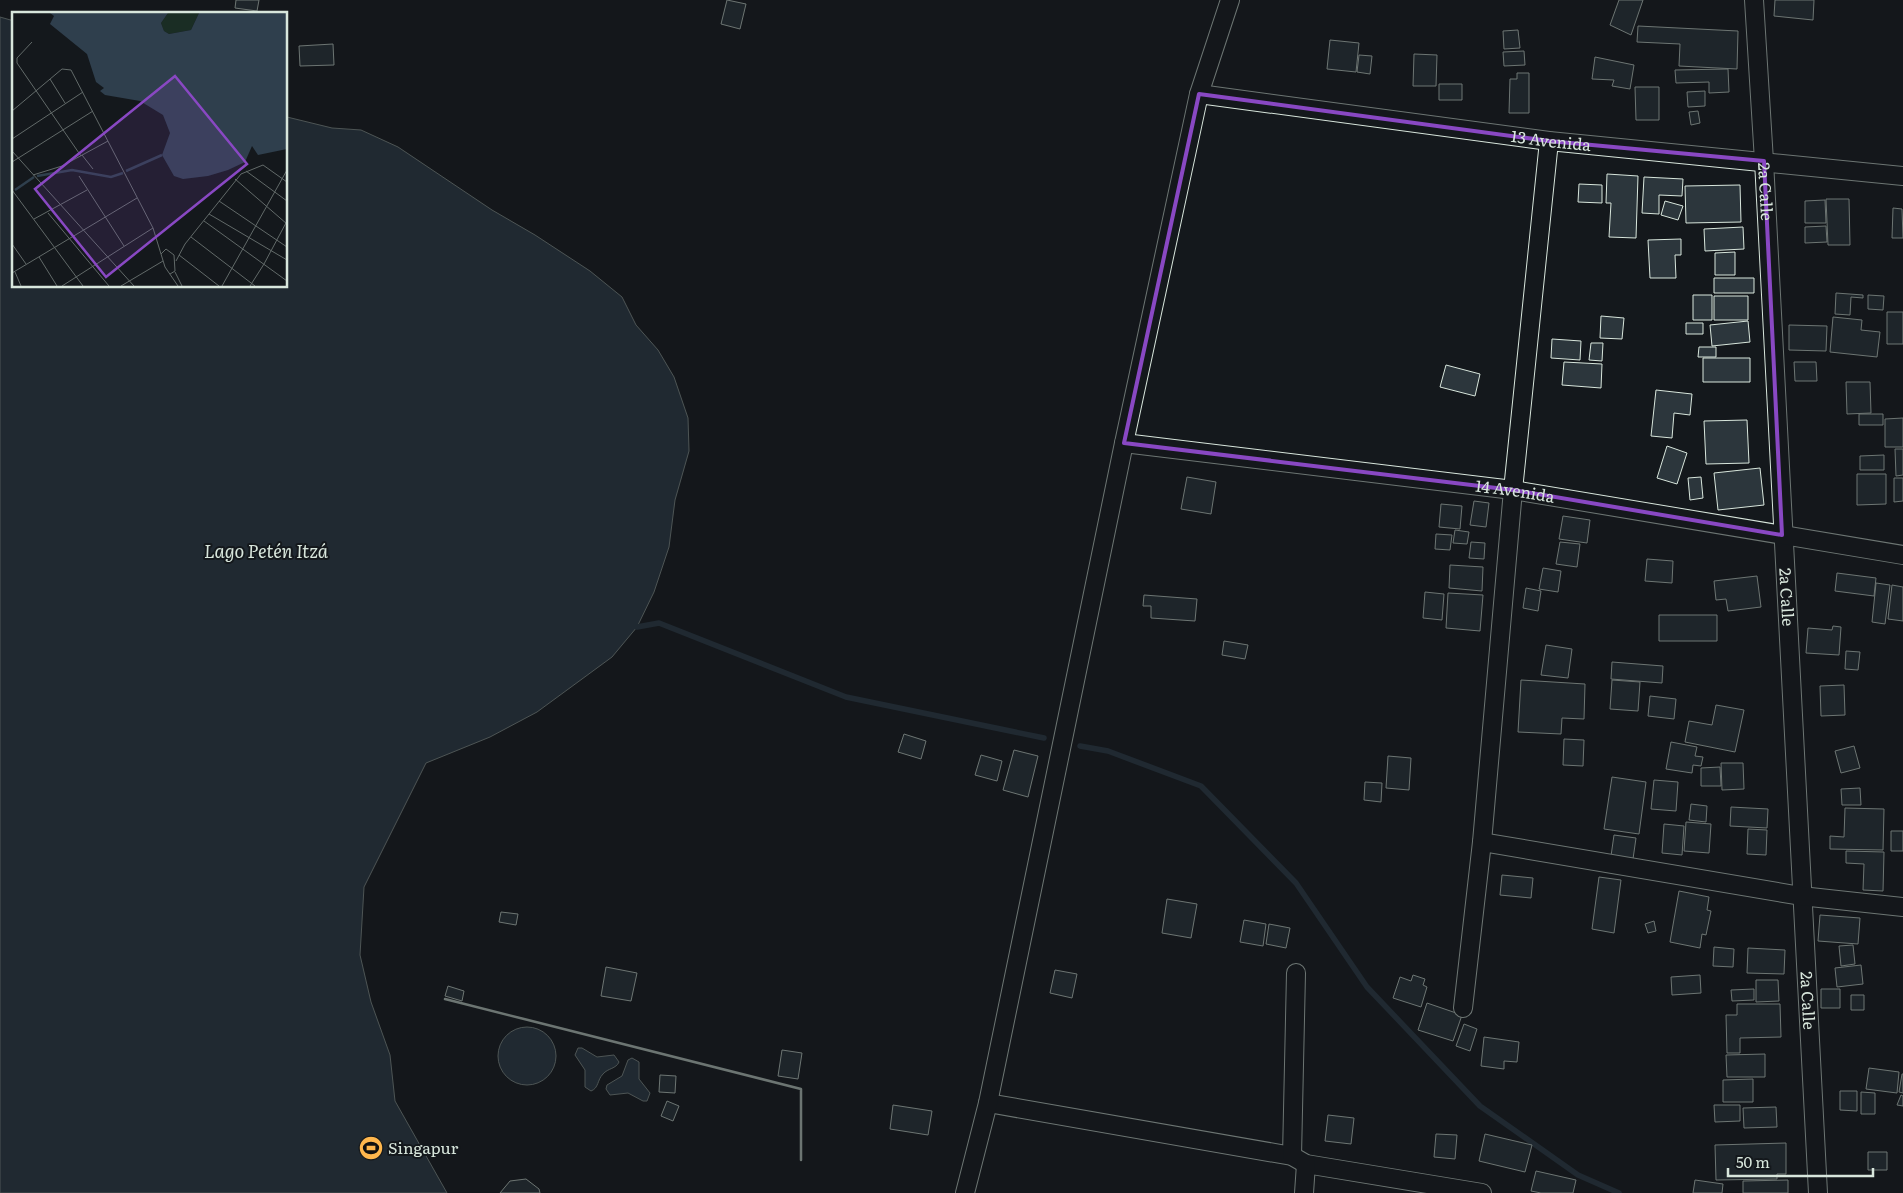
<svg xmlns="http://www.w3.org/2000/svg" width="1903" height="1193" font-family="Literata,serif">
<style>
.water{fill:#2f3f4d;stroke:#939e99}
.lines{fill:none;stroke-linecap:round;stroke-linejoin:round}
.stream{stroke:#2f3f4d;stroke-width:5.5}
.building{fill:#2c363c;stroke:#d8e6dc}
.street-casing{stroke:#d8e6dc;stroke-width:20}
.street{stroke:#14181c;stroke-width:18}
.wall{stroke:#d8e6dc;stroke-width:2.5}
.marked{fill:none;stroke:#8948c3;stroke-width:4;stroke-linejoin:round}
.labels{text-anchor:middle;stroke-width:4;stroke-linejoin:round;paint-order:stroke}
.street-label{font-size:16px;fill:#d8e6dc;stroke:#14181c}
.poi-label{font-size:16px;fill:#d8e6dc;stroke:#14181c;text-anchor:start}
.water-label{font-size:18px;font-style:italic;fill:#d8e6dc;stroke:#14181c}
.inset-river{fill:none;stroke:#2f3f4d;stroke-width:2.5}
.inset-road{fill:none;stroke:#626a69;stroke-width:1}
.view{fill:#8948c3;fill-opacity:0.15;stroke:#8948c3;stroke-width:2.5}
.inset-edge{fill:none;stroke:#d8e6dc;stroke-width:2.5}
</style>
<rect width="100%" height="100%" fill="#14181c"/>
<path class="water" d="M0 17 14 21V286H286L287 117 332 128 361 130 398 147 492 210 535 235 590 271 622 297 636 325 658 350 674 377 688 418 689 451 675 500 669 547 654 592 637 627 612 657 537 712 490 737 426 763 364 887 360 955 371 1002 390 1055 395 1101 447 1193H0Z
M498 1056a29 29 0 1 1 58 0a29 29 0 1 1-58 0Z
M578 1048H582L597 1057 614 1055 619 1062C616 1069 608 1068 603 1074 597 1080 599 1088 591 1091L585 1087V1070L575 1055Z
M632 1058 639 1062V1079L650 1093 647 1101H643L628 1093 610 1095 606 1089 607 1085 622 1076 628 1060Z"/>
<g class="lines">
<path class="stream" d="M637 627 659 623 846 697 1044 738
M1080 746 1108 751 1201 786 1296 883 1367 987 1480 1106 1578 1175 1619 1193"/>
</g>
<path class="building" d="M236 0H259L257 11 235 8Z
M727 0 746 4 740 29 721 24Z
M1619 0H1643L1631 35 1610 25Z
M1775 0H1814L1813 20 1774 16Z
M1638 26 1738 31 1737 69 1679 66 1680 44 1637 42Z
M1518 30 1520 48 1504 49 1503 31Z
M1330 40 1359 43 1356 72 1327 69Z
M333 44 334 65 300 66 299 46Z
M1524 51 1525 65 1504 66 1503 52Z
M1414 54 1437 55 1436 86H1413Z
M1359 55 1372 56 1370 74 1357 72Z
M1595 57 1634 65 1630 89 1612 86 1614 80 1592 79Z
M1728 69 1729 92 1709 93V82L1676 83 1675 70Z
M1517 73H1529V113H1509L1510 79H1517Z
M1439 84H1462V100H1439Z
M1635 87H1659V120H1636Z
M1705 91V106L1688 107 1687 92Z
M1698 111 1700 123 1691 125 1689 112Z
M1607 174 1638 176 1636 238 1609 237 1611 203H1606Z
M1644 177 1683 179 1682 196 1659 195V214L1642 213Z
M1579 184 1602 185V203L1578 202Z
M1740 185 1741 222 1686 223 1685 186Z
M1826 199H1849L1850 245H1828Z
M1825 200 1826 223H1805V201Z
M1665 201 1683 206 1678 220 1661 215Z
M1893 208 1902 209 1903 238H1892Z
M1826 226 1827 242 1805 243V227Z
M1743 227 1744 249 1705 251 1704 229Z
M1681 239V255H1675L1676 278H1650L1648 240Z
M1735 252V275H1715V253Z
M1714 278H1754V293H1714Z
M1836 293 1863 295V298L1851 297 1850 315 1835 314Z
M1693 295H1712V320H1693Z
M1868 295 1884 296 1883 310 1868 309Z
M1714 296H1748V320H1714Z
M1887 312H1903V344H1887Z
M1601 316 1624 318 1622 339 1600 338Z
M1833 317 1862 320 1861 330 1880 332 1877 357 1830 352Z
M1748 321 1750 342 1712 346 1710 325Z
M1686 323H1703V334H1686Z
M1789 325 1827 326 1826 351 1789 350Z
M1552 339 1581 341 1580 360 1551 358Z
M1591 343H1603L1602 361 1589 360Z
M1699 347H1716V357H1698Z
M1703 358H1750V382H1703Z
M1564 362 1602 364 1601 388 1562 385Z
M1794 362H1816L1817 381H1795Z
M1446 365 1480 374 1475 396 1440 387Z
M1846 382H1870L1871 413 1847 414Z
M1656 390 1692 394 1690 415 1674 413 1672 438 1651 436Z
M1859 414H1883V425H1859Z
M1903 418V447H1885V419Z
M1747 420 1749 463 1706 464 1704 421Z
M1667 446 1687 453 1677 484 1657 478Z
M1895 449H1903V475L1896 476Z
M1884 455V470H1860V456Z
M1760 468 1764 505 1718 510 1714 473Z
M1857 474H1886V504L1857 505Z
M1187 477 1216 482 1211 514 1181 509Z
M1701 477 1703 498 1690 500 1688 478Z
M1894 478H1903V501L1894 502Z
M1474 501 1489 503 1486 527 1470 525Z
M1441 504 1462 506 1460 529 1439 527Z
M1563 516 1590 520 1587 543 1559 539Z
M1455 530 1469 532 1467 544 1453 543Z
M1436 534 1452 535 1450 550 1435 549Z
M1471 542 1485 543 1484 559 1469 558Z
M1560 542 1580 544 1577 567 1556 564Z
M1647 559 1673 561 1672 583 1645 581Z
M1450 565 1483 567 1482 591 1449 588Z
M1543 568 1561 571 1558 592 1539 589Z
M1837 573 1876 578 1874 596 1835 591Z
M1757 576 1761 607 1728 611 1726 599 1716 600 1714 581Z
M1876 583 1890 585 1885 624 1872 622Z
M1892 585 1903 587V621L1888 619Z
M1526 588 1541 591 1538 611 1523 608Z
M1425 592 1444 594 1442 620 1423 618Z
M1448 593 1483 595 1480 631 1446 628Z
M1144 595 1197 599 1195 621 1151 618V606H1143Z
M1659 615H1717V641H1659Z
M1833 626 1841 627 1839 655 1806 653 1808 628 1832 630Z
M1224 641 1248 645 1245 659 1222 655Z
M1546 645 1572 649 1568 678 1541 675Z
M1846 651 1860 652 1858 670 1845 669Z
M1612 662 1663 666 1662 683 1611 679Z
M1521 680 1585 684 1584 719 1562 718 1561 734 1518 732Z
M1612 680 1640 682 1638 711 1610 709Z
M1844 685 1845 715 1821 716 1820 686Z
M1650 696 1676 699 1674 719 1648 716Z
M1716 705 1744 710 1735 752 1685 742 1689 721 1712 725Z
M904 734 926 741 921 759 898 752Z
M1564 739 1584 740 1583 766 1563 765Z
M1671 742 1697 747 1695 756 1703 757 1701 766 1693 765 1692 773 1666 769Z
M1854 746 1860 768 1841 773 1835 751Z
M1014 750 1038 756 1028 797 1003 790Z
M981 755 1002 761 997 781 975 775Z
M1388 756 1411 758 1409 790 1386 788Z
M1721 763H1743L1744 789 1722 790Z
M1720 767 1721 786H1701V768Z
M1612 777 1646 782 1639 834 1604 829Z
M1654 780 1678 782 1676 811 1651 809Z
M1365 782 1382 783 1381 802 1364 800Z
M1860 788 1861 805H1842L1841 789Z
M1691 804 1707 806 1706 822 1689 820Z
M1731 807 1768 809 1767 828 1730 826Z
M1845 808 1884 809 1883 850 1830 849V836L1844 837Z
M1686 822 1711 824 1709 853 1684 851Z
M1664 824 1684 826 1682 855 1662 853Z
M1748 829 1767 830 1766 855 1747 854Z
M1891 831H1903V851H1891Z
M1614 835 1636 838 1633 859 1611 856Z
M1846 851 1884 852 1883 891 1863 890 1864 864 1846 863Z
M1502 875 1533 878 1531 898 1500 895Z
M1599 877 1621 880 1614 933 1592 929Z
M1679 891 1709 897 1707 910 1711 911 1706 935 1702 934 1700 948 1670 942Z
M1167 899 1197 904 1191 938 1162 933Z
M501 912 518 914 516 925 499 922Z
M1820 915 1860 918 1858 944 1818 941Z
M1244 920 1266 924 1263 946 1240 942Z
M1654 921 1656 931 1648 933 1645 924Z
M1269 924 1290 928 1286 948 1266 944Z
M1853 945 1855 964 1841 966 1839 946Z
M1714 947 1734 949 1733 967 1713 966Z
M1748 948 1785 950 1784 974 1747 973Z
M1861 965 1863 984 1837 987 1835 968Z
M606 967 637 973 631 1001 601 996Z
M1055 970 1077 974 1072 998 1050 993Z
M1413 975 1425 979 1423 985 1427 987 1421 1007 1393 998 1400 977 1411 981Z
M1700 975 1701 993 1672 995 1671 977Z
M1756 980H1778L1779 1001 1756 1002Z
M448 986 464 991 462 1001 445 996Z
M1754 989V1000L1732 1001 1731 990Z
M1821 989H1840V1008H1821Z
M1851 995H1864V1010H1851Z
M1427 1003 1462 1015 1453 1041 1418 1030Z
M1737 1004H1780L1781 1037 1740 1038V1053H1727L1726 1015H1737Z
M1464 1024 1477 1029 1470 1051 1456 1046Z
M1484 1037 1519 1042 1517 1062 1504 1061V1069L1481 1066Z
M782 1050 802 1053 798 1079 778 1076Z
M1765 1054V1077H1727L1726 1055Z
M1869 1068 1899 1072 1897 1093 1866 1089Z
M1902 1074H1903V1093L1899 1092Z
M660 1075 676 1076 675 1093 659 1092Z
M1753 1079V1102H1723V1080Z
M1840 1091H1857V1111L1840 1110Z
M1861 1092 1875 1093V1114H1861Z
M1901 1095 1903 1096V1106L1897 1105Z
M667 1101 679 1106 673 1121 661 1116Z
M893 1105 932 1111 928 1135 890 1129Z
M1714 1105H1740V1121L1715 1122Z
M1776 1107 1777 1127 1744 1128 1743 1108Z
M1328 1115 1354 1118 1351 1144 1325 1141Z
M1436 1134 1457 1135 1455 1159 1434 1157Z
M1485 1134 1532 1145 1525 1172 1479 1161Z
M1786 1143V1174H1777V1179L1716 1180 1715 1145Z
M1868 1152H1887V1170H1868Z
M1536 1171 1576 1180 1573 1193H1541L1531 1191Z
M526 1179 539 1189 540 1193H500L510 1181Z
M1695 1180 1723 1184 1722 1193H1693Z
M1788 1180V1193H1743V1181Z"/>
<g class="lines">
<g class="street-casing">
<g id="street">
<path id="s1" d="M1754 0 1764 161 1818 1193"/>
<path id="s2" d="M1199 94 1549 141 1903 176"/>
<path id="s3" d="M1124 443 1513 490 1903 555"/>
<path d="M1482 842 1801 896 1903 907"/>
<path d="M1463 1008 1482 842 1513 490 1549 141"/>
<path d="M988 1103 1292 1156 1306 1164 1482 1193"/>
<path d="M1292 1156 1296 973"/>
<path d="M965 1193 988 1103 1124 443 1199 94 1230 0"/>
<path d="M1304 1193 1306 1164"/>
</g>
</g>
<use href="#street" class="street"/>
<path class="wall" d="M445 999 801 1089V1160"/>
</g>
<path d="M0 0H1903V1193H0ZM1199 94 1549 141 1764 161 1782 535 1513 490 1124 443Z" fill="#14181c" fill-opacity=".55" fill-rule="evenodd"/>
<path class="marked" d="M1199 94 1549 141 1764 161 1782 535 1513 490 1124 443Z"/>
<defs>
<g id="stadium-disc" transform="scale(1.25)"><circle r="9.5" fill="#ffb74d" stroke="#14181c"/><path d="M0-5a6.5 5 0 1 0 0 10a6.5 5 0 1 0 0-10ZM-3.5-1.8h7v3.6h-7Z" fill="#111"/></g>
</defs>
<g fill-rule="evenodd">
<use href="#stadium-disc" x="371" y="1148"/>
</g>
<g class="labels">
<g class="street-label">
<text dy="6" stroke="none"><textPath href="#s2" startOffset="355">13 Avenida</textPath></text>
<text dy="6" stroke="none"><textPath href="#s1" startOffset="192">2a Calle</textPath></text>
<text dy="6" stroke="none"><textPath href="#s3" startOffset="394">14 Avenida</textPath></text>
<text dy="6" stroke="none"><textPath href="#s1" startOffset="598">2a Calle</textPath></text>
<text dy="6" stroke="none"><textPath href="#s1" startOffset="1002">2a Calle</textPath></text>
</g>
<g class="poi-label">
<text x="388" y="1154">Singapur</text>
</g>
<g class="water-label">
<text x="266" y="558">Lago Petén Itzá</text>
</g>
</g>
<g transform="translate(12 12)">
<rect width="275" height="275" fill="#14181c"/>
<path d="M156 1H187L179 18 157 22 152 19 149 11Z" fill="#1a2d24"/>
<path d="M38 1H156L149 11 152 19 157 22 179 18 187 1H275V137L246 143 240 134 233 150 216 158 196 164 171 167 162 164 150 143 158 121 151 103 128 89 93 83 88 79 92 76 84 70 75 42 38 12 42 4Z" fill="#2f3f4d"/>
<path class="inset-river" d="M114 159 150 143M25 164 60 158 99 165 111 161M3 178 22 165"/>
<path class="inset-road" d="M20 30 5 46V51L69 144M38 67 53 91M0 99 50 57 59 58 141 216 153 255 166 274M0 127 71 80M0 139 122 274M70 143 81 157M0 150 81 99M234 159 275 189M21 163 50 154 96 129M67 164 112 234M223 167 275 212M0 178 71 274M207 189 275 235M36 201 97 274M197 202 275 248M22 207 75 178M192 209 275 269M179 225 243 274M0 232 14 252M149 242 154 237 162 243 163 259 158 262M167 243 207 274M27 245 45 274M164 249 173 232 229 162 251 153 275 170M252 252 275 209M3 260 9 274M163 260 170 274M0 261 125 186M50 274 141 216M109 274 151 249M210 274 275 158M238 274 252 252"/>
<path class="view" d="M163 64 235 152 94 265 23 177Z"/>
<rect width="275" height="275" class="inset-edge"/>
</g>
<path d="M1728 1168v8h145v-8" fill="none" stroke="#d8e6dc" stroke-width="2.5"/>
<text x="1736" y="1168" font-size="15" fill="#d8e6dc" stroke="#14181c" stroke-width="4" paint-order="stroke">50 m</text>
</svg>
